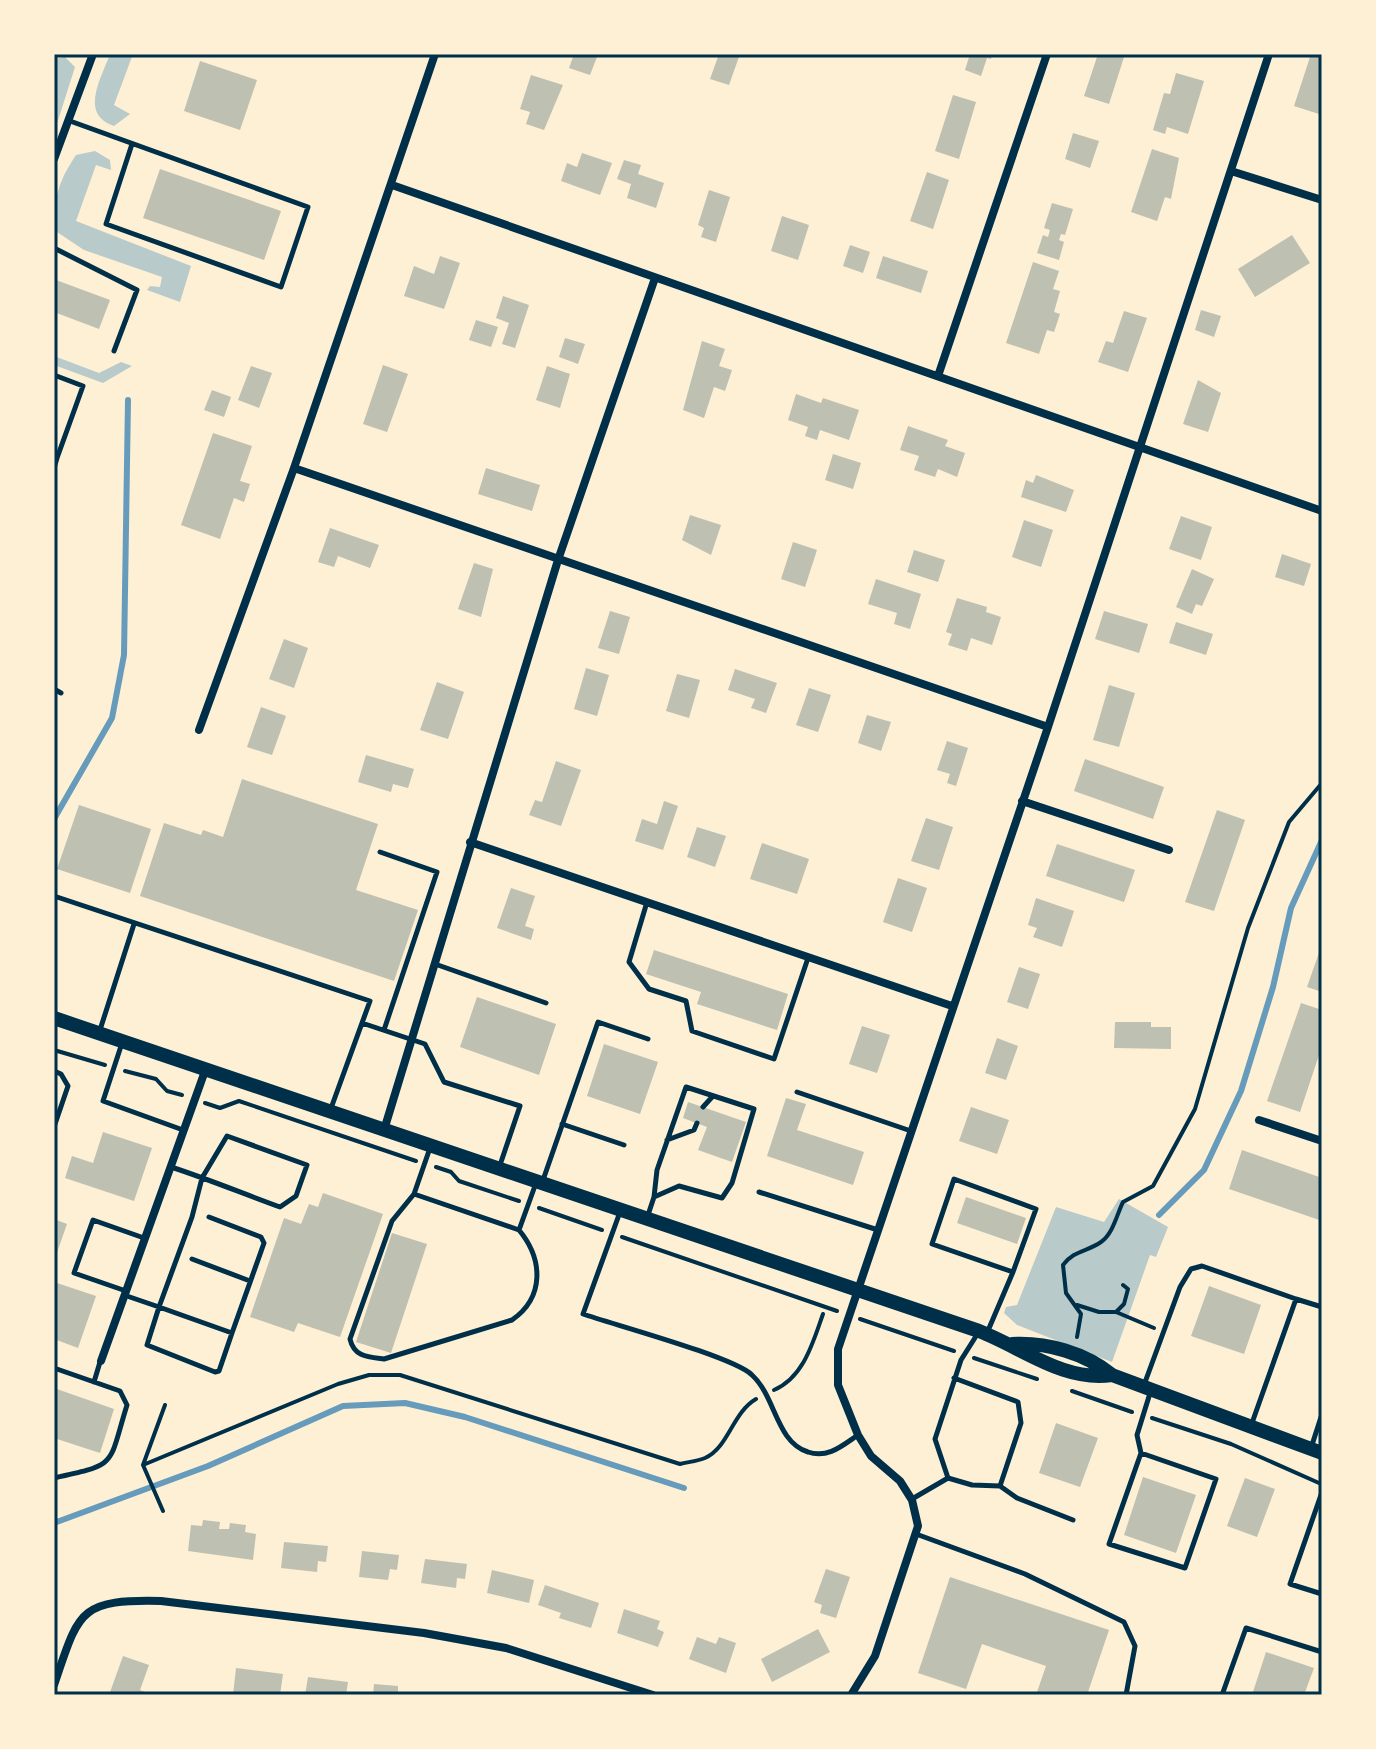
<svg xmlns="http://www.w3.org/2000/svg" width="1376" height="1749" font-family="'DM Sans',sans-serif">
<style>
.green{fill:#b9caca}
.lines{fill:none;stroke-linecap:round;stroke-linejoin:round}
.stream{stroke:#669bbc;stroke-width:6}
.building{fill:#bec0b2}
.path{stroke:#003049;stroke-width:4}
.service{stroke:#003049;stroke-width:5}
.minor{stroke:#003049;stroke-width:8}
.secondary{stroke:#003049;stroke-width:14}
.neatline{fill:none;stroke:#003049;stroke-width:3}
</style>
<rect width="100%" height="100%" fill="#fdf0d5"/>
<path class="green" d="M110 54H133L114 105 130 114 114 126C79 114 101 79 110 54Z
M65 57 75 67 54 133V59Z
M95 151 110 160 111 170 96 165 76 221 191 266 180 302 147 290 150 286 160 287 162 277 84 250 54 230C54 198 58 182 76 155Z
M54 356 99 373 121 362 132 366 103 383 54 365Z
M1119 1199 1168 1227 1156 1257 1150 1255 1112 1362 1017 1325 1004 1313 1006 1307 1017 1305 1056 1207 1104 1222Z"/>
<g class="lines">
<path class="stream" d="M54 819 112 718 124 655 128 400
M1159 1215 1204 1170 1241 1091 1273 987 1291 908 1322 840
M54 1523 208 1466 343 1406 405 1403 465 1417 684 1488"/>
</g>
<path class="building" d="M574 54 597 57 590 75 569 68Z
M719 54H740L729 85 710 79Z
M970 54H992L991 59 987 58 981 76 965 70Z
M1098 54H1125L1109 104 1084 96Z
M1311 54H1322V115L1294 106Z
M200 61 257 80 240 130 184 111Z
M1176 73 1204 81 1188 134 1167 127 1165 134 1153 130 1164 93 1170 94Z
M531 75 563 85 544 130 526 124 530 112 520 109Z
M953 95 976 102 959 159 935 151Z
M1073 133 1099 141 1090 168 1065 159Z
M1152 149 1179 158 1171 199 1165 197 1157 221 1131 212Z
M582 153 612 163 600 195 561 181 567 163 577 167Z
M624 160 641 165 638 174 664 183 656 208 627 198 631 184 617 179Z
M160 169 281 211 264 260 143 218Z
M927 172 949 180 933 229 910 221Z
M709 190 730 197 716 242 701 237 704 228 698 225Z
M1052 203 1073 209 1065 235 1061 234 1059 240 1064 242 1059 260 1037 253 1043 235 1048 237 1050 230 1044 228Z
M782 216 809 225 798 260 771 251Z
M1292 235 1310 263 1255 297 1238 269Z
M850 245 870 252 863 273 843 266Z
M440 256 460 263 444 309 404 296 414 266 434 274Z
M883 256 928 271 921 293 876 278Z
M1033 262 1059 271 1053 289 1060 291 1054 312 1060 314 1054 332 1047 330 1039 354 1006 343Z
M56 280 110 300 99 329 54 312Z
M503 296 529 305 515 348 502 344 509 323 496 318Z
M1201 310 1221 316 1214 337 1195 330Z
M1124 311 1147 318 1128 372 1098 362 1106 341 1113 343Z
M476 320 498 327 491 347 469 340Z
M565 338 585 344 578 364 559 357Z
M702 341 725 349 719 366 732 370 725 391 714 387 704 418 683 410Z
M383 365 408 374 387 432 363 424Z
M251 366 272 373 259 408 238 400Z
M547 366 570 374 560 408 536 400Z
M1198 380 1221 393 1208 432 1183 424Z
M212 390 231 397 224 417 204 410Z
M796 394 821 403 823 398 859 410 849 440 820 430 817 440 805 436 808 427 788 420Z
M908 426 948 440 945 446 965 453 957 477 938 469 935 477 914 470 919 456 900 450Z
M213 433 252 446 240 481 250 484 244 502 234 498 220 539 181 525Z
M833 454 861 463 853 489 825 480Z
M486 468 540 485 532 511 478 494Z
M1036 475 1074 490 1066 512 1021 497 1026 480 1033 483Z
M690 515 721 525 711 555 682 540Z
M1181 516 1212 527 1201 560 1169 549Z
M1024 520 1053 530 1041 567 1012 557Z
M330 528 379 545 370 568 338 556 334 567 318 562Z
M793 542 817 550 805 587 781 579Z
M914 550 945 560 938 582 907 572Z
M1282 554 1311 564 1304 586 1275 577Z
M474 563 493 569 481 617 458 609Z
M1192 569 1214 579 1202 606 1196 604 1192 614 1176 607Z
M876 579 921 594 910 629 894 624 897 613 868 604Z
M957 598 987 607 986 612 1001 617 992 645 971 638 967 651 948 645 952 634 946 632Z
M610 611 630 617 619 654 598 648Z
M1104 611 1148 624 1139 653 1095 639Z
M1176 622 1213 634 1206 655 1169 643Z
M284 639 308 648 294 688 269 679Z
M586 668 609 675 597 716 574 709Z
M735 669 777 683 766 713 751 708 755 699 728 690Z
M677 674 700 680 689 718 666 711Z
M437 682 464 692 448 739 420 730Z
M1109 685 1135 693 1119 747 1093 740Z
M809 688 831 695 818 732 796 725Z
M261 707 286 716 272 755 247 747Z
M867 715 891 722 881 751 858 743Z
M947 741 968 748 956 786 947 783 950 774 937 770Z
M366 755 414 769 408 788 393 784 391 792 358 782Z
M1085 759 1164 787 1153 819 1074 791Z
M556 761 581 770 561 826 529 815 535 800 542 802Z
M242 779 378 824 356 890 418 910 394 981 140 896 164 823 201 835 203 830 223 837Z
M664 801 678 806 663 850 635 841 642 819 657 824Z
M79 805 151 829 130 893 57 869Z
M1217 810 1245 820 1214 911 1185 902Z
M926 818 953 827 939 870 911 861Z
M697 827 726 836 715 867 687 857Z
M762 843 809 859 797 894 750 879Z
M1057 844 1135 870 1124 902 1046 876Z
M898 878 927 888 912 932 883 922Z
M511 888 535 896 525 926 534 929 531 940 497 928Z
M1036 898 1074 911 1062 947 1033 937 1037 928 1028 925Z
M1322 944V992L1307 987Z
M654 950 788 994 777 1030 697 1004 701 992 646 974Z
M1019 967 1040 974 1028 1009 1007 1002Z
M477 997 556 1024 539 1075 460 1047Z
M1301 1003 1322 1010V1046L1300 1112 1267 1101Z
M1115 1022H1151V1027H1171V1049L1114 1048Z
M862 1026 890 1035 877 1073 849 1064Z
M997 1038 1018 1046 1006 1080 985 1073Z
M604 1044 658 1062 640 1114 587 1096Z
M786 1098 806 1104 797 1130 864 1152 853 1185 767 1156Z
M688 1102 746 1122 732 1162 698 1150 707 1127 683 1118Z
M971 1107 1009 1120 997 1154 959 1141Z
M103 1132 152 1148 134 1201 65 1178 72 1156 93 1163Z
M1242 1150 1322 1178V1221L1229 1189Z
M323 1193 383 1214 340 1337 298 1323 294 1332 250 1317 284 1218 301 1224 309 1204 318 1207Z
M966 1197 1026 1218 1017 1244 957 1223Z
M54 1219 67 1224 54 1261Z
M392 1233 427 1244 391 1353 356 1342Z
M54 1282 96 1296 78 1348 54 1339Z
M1209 1286 1261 1305 1244 1354 1191 1336Z
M54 1388 114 1409 100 1453 54 1438Z
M1056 1423 1098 1438 1080 1487 1039 1473Z
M1143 1477 1196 1495 1176 1553 1124 1535Z
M1245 1478 1275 1489 1257 1537 1227 1526Z
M203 1520 220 1522 219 1529H229L230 1523 246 1525 245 1532 256 1534 253 1560 188 1551 191 1525 202 1526Z
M284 1542 328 1546 326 1562 318 1561 317 1572 281 1568Z
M362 1551 399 1555 397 1570 390 1569 388 1580 359 1577Z
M425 1559 467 1564 465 1579 457 1578 456 1588 421 1583Z
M826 1569 850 1577 836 1618 820 1613 822 1605 814 1602Z
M492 1570 534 1580 529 1603 487 1593Z
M950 1577 1109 1630 1087 1695H1036L1046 1666 982 1644 966 1689 918 1673Z
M545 1585 599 1603 591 1628 559 1618 561 1613 538 1605Z
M624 1609 660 1621 657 1629 664 1632 658 1647 617 1633Z
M818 1629 830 1652 772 1682 761 1659Z
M697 1637 716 1644 719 1637 736 1643 726 1673 689 1659Z
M1266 1652 1314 1668 1304 1695H1252Z
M123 1656 149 1665 140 1690 152 1695H109Z
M236 1668 283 1674 280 1695H233Z
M308 1677 348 1682 346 1695H305Z
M374 1684 398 1686V1695H373Z"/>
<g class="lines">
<path class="path" d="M54 1050 105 1065
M125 1071 156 1079 167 1091 182 1095
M205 1103 220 1108 239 1101 416 1161
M436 1167 451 1172 459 1181 519 1201
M539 1208 602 1230
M622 1237 837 1311
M1077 1305 1099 1312H1116L1124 1304 1128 1289 1123 1285
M1116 1312 1154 1328
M860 1319 954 1351
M1077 1337 1081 1314 1066 1293 1063 1265C1074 1250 1087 1252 1101 1242 1113 1234 1117 1214 1123 1202L1153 1186 1195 1109 1248 928 1289 822 1322 783
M974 1358 1037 1379
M774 1390C804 1377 813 1342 823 1314
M1072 1391 1132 1412
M1152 1418 1231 1444 1319 1483
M143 1465 338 1384 369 1375H400L680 1464C688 1462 698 1461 705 1458 729 1447 732 1413 756 1399
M163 1511 143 1465 165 1405"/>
<path class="service" d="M70 121 308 207 281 287 106 224 132 144
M54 248 137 290 114 351
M54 375 83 386 57 458 54 457
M54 468 57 458
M54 689 61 693
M380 852 437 872 384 1030
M57 897 370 1001 330 1111
M647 902 629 962 649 989 686 1001 692 1031 774 1059 808 958
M435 964 546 1003
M362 1023 425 1044 444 1082 520 1106 499 1168
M99 1033 134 924
M122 1043 103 1101 183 1130
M54 1071 61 1074 68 1086 54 1127
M797 1092 911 1131
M703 1107 713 1096
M562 1124 624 1145
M667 1140 694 1130 697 1123
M430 1148 414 1194 519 1230 536 1183
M542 1183 598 1022 648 1039
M759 1192 878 1230
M414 1194 392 1221 350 1339C354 1357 368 1357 384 1359L512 1320C545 1297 543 1259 519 1230
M620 1212 583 1314C615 1325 734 1357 752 1375 776 1397 776 1442 808 1452 828 1459 843 1445 858 1435
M648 1215 654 1197 657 1170 686 1087 754 1109 732 1183 722 1198 679 1186 654 1197
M209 1217 261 1237 264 1243 232 1333 159 1307 147 1345 215 1372 219 1371 232 1333
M192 1259 250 1281
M126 1291 74 1273 93 1220 144 1238
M124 1295 159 1307 192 1217 202 1178 227 1136 307 1165 296 1196 280 1207C244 1194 208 1179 171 1167
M987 1333 1013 1272 932 1244 954 1179 1036 1209 1013 1272
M54 1368 120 1391 127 1405C108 1466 119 1464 54 1478
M954 1378 1018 1402 1021 1423 1000 1486
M94 1382 100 1362
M1144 1385 1180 1287 1191 1269 1202 1266 1296 1299
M1252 1423 1296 1299 1322 1307
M1311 1448 1322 1414
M1141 1453 1216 1479 1185 1568 1109 1544 1141 1453 1137 1435 1151 1390
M948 1478 972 1485 1000 1486 1017 1498 1073 1520
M1322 1492 1290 1584 1322 1594
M912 1499 948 1478 935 1439 961 1360 978 1333
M916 1534 1025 1574 1124 1622 1135 1646 1126 1695
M1222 1695 1246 1628 1322 1652"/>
<path class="minor" d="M54 159 93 54
M1231 171 1322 200
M392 185 1322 511
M938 376 1047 54
M294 468 1048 727
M199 730 294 468 435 54
M1022 801 1169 850
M470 842 952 1006
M1259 1120 1322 1141
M384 1130 558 560 655 278
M101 1361 205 1071
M54 1685C79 1612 78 1599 161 1601L424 1633 506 1648 653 1695
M851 1695 875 1656 918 1526 912 1500 900 1481 871 1456 858 1435 838 1385V1349L1048 727 1269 54"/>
<path class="secondary" d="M54 1018 979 1331C1023 1348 1063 1382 1112 1375
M1012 1344C1047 1342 1085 1353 1112 1375L1322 1453"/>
</g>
<rect width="1376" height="1749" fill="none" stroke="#fdf0d5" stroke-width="112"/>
<rect x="56" y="56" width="1264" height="1637" class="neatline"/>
</svg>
